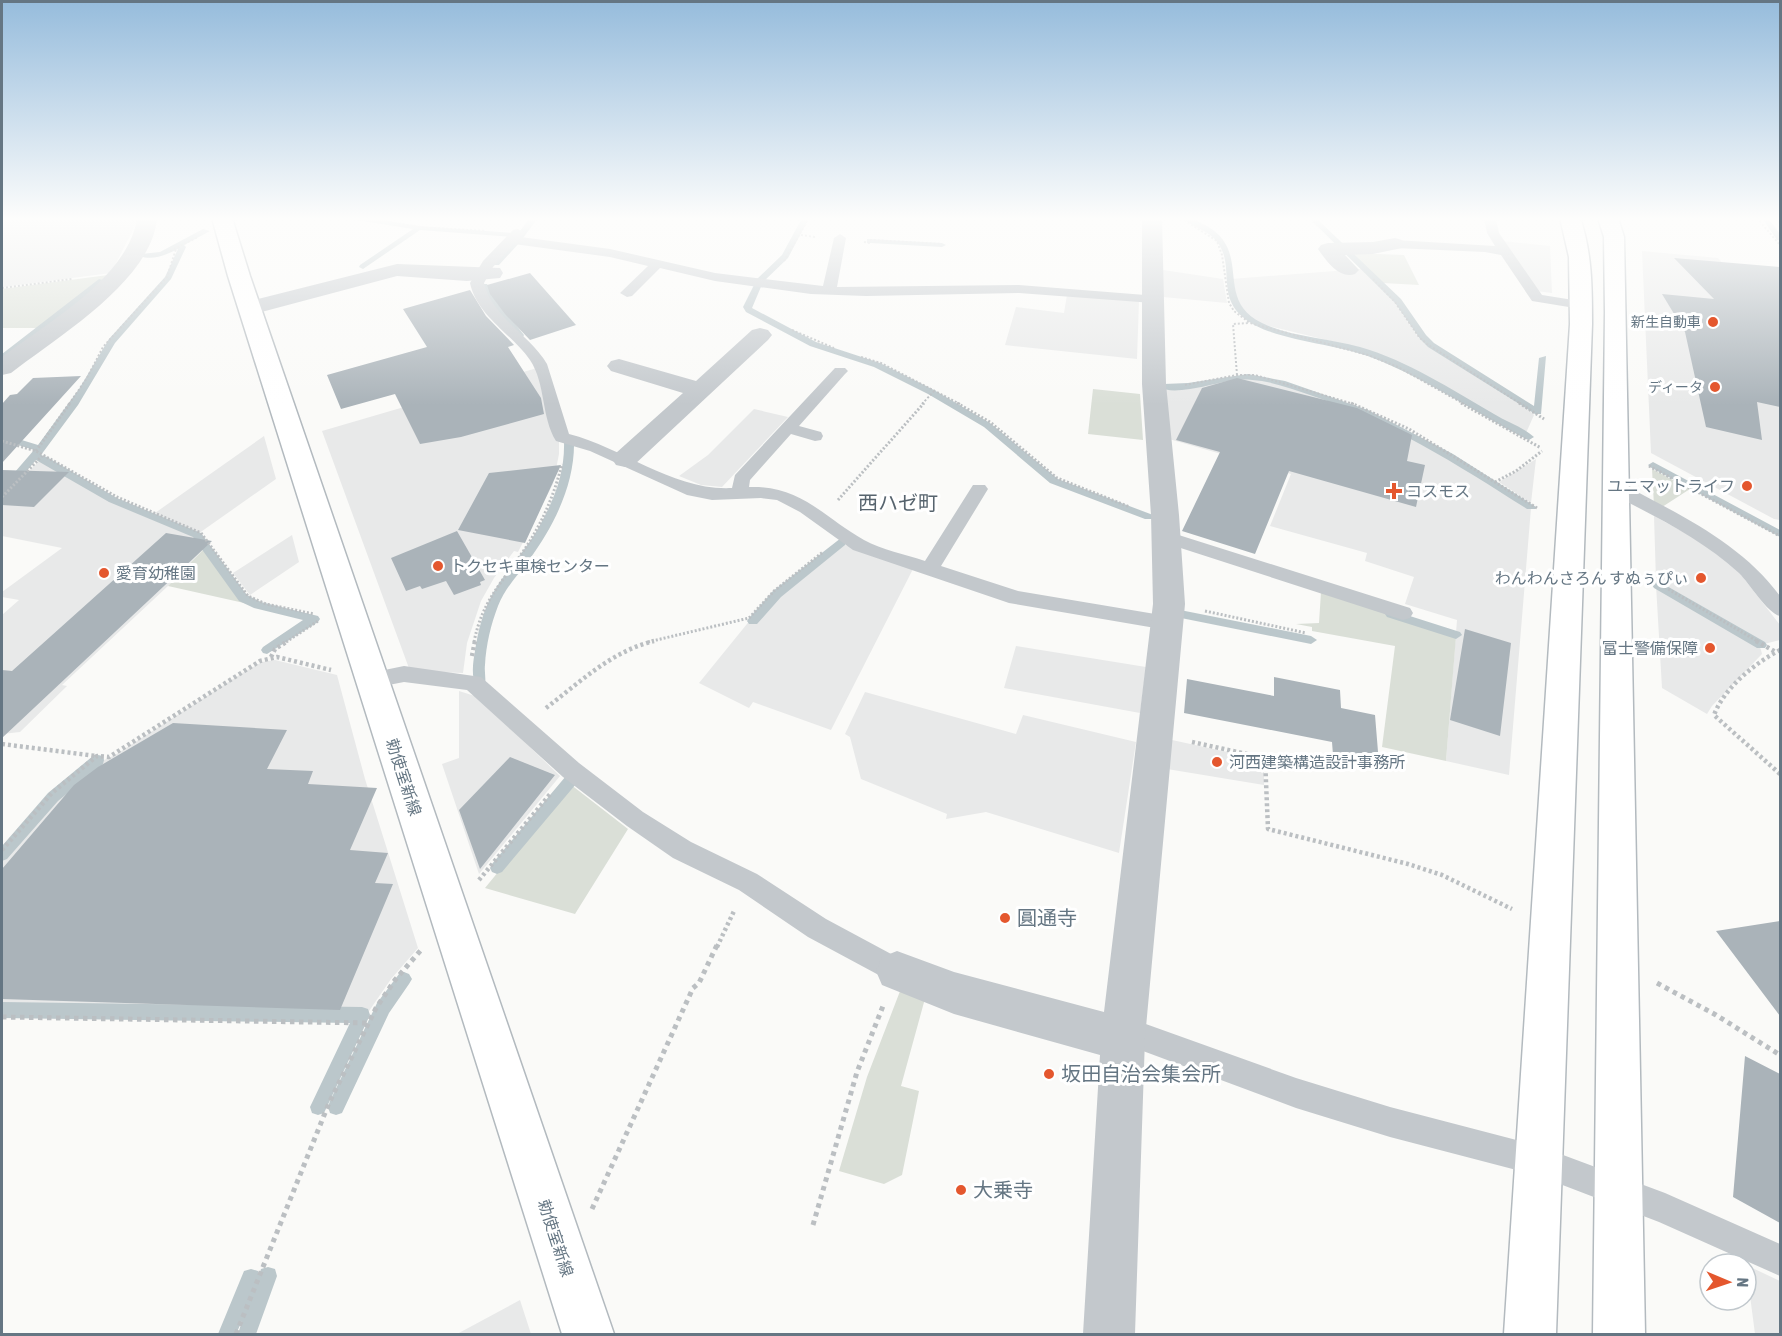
<svg xmlns="http://www.w3.org/2000/svg" width="1782" height="1336" font-family="'Asap Condensed','Noto Sans JP',sans-serif">
<style>
.built{fill:#e8e9e9}
.green{fill:#dadfd7}
.lines{fill:none;stroke-linecap:round;stroke-linejoin:round}
.stream{fill:#bbc7cb;fill-rule:evenodd}
.building{fill:#aab3b9}
.secondary-casing{stroke:#b3babf;stroke-width:3}
.path-far3{stroke:#bbbfc2;stroke-width:2;stroke-dasharray:2 2;stroke-linecap:butt}
.path-far2{stroke:#bbbfc2;stroke-width:3;stroke-dasharray:2 2;stroke-linecap:butt}
.path-far1{stroke:#bbbfc2;stroke-width:4.5;stroke-dasharray:3 3;stroke-linecap:butt}
.path{stroke:#bbbfc2;stroke-width:5;stroke-dasharray:4.5 4.5;stroke-linecap:butt}
.lane{fill:#c3c8cc;fill-rule:evenodd}
.street{fill:#c3c8cc;fill-rule:evenodd}
.secondary{fill:#fff;fill-rule:evenodd}
.poi-dot{fill:#e4572e;stroke:#fff;stroke-width:2}
.labels{text-anchor:middle;stroke-width:6;stroke-linejoin:round;paint-order:stroke}
.far-poi-label{font-size:14px;fill:#657683;stroke:#fff;text-anchor:end}
.poi-label{font-size:16px;fill:#657683;stroke:#fff;text-anchor:start}
.street-label{font-size:16px;fill:#657683;stroke:#fff}
.quarter-label{font-size:20px;fill:#57646e;stroke:#fff}
.near-poi-label{font-size:20px;fill:#657683;stroke:#fff;text-anchor:start}
</style>
<rect width="100%" height="100%" fill="#fafaf8"/>
<path class="built" d="M2 218H136L137 222 111 273 2 287Z
M1502 241 1550 246 1552 293 1536 291Z
M1642 251 1718 258 1766 314 1780 315V520L1774 519 1651 453Z
M1361 269 1394 302 1418 337 1425 344 1530 411 1534 415 1526 433H1524L1412 370 1385 358 1343 344 1261 324 1245 314 1234 301 1231 279Z
M1163 270 1223 279 1227 303 1163 297Z
M1067 295 1139 301 1137 359 1005 345 1016 307 1064 313Z
M537 368 559 440V454L553 484 518 552 514 551 494 578 481 601 467 643 463 673 410 671 322 431Z
M1241 378 1271 381 1357 408 1405 431 1444 453 1531 508 1509 775 1446 761 1457 620 1405 604 1414 577 1365 561 1367 553 1270 526 1291 474 1169 439 1164 389 1189 388Z
M754 409 788 417 722 487 701 485 679 476 708 455Z
M264 436 276 479 195 536 204 549 168 586 62 685 67 686 20 732 2 734V615L19 600 2 597V592L62 548 2 536V499L40 460 120 505 136 512 155 513Z
M1536 459 1531 503 1499 482Z
M1654 516 1698 540 1735 567 1780 625V640L1764 644 1656 581Z
M292 535 299 562 250 595 233 573Z
M842 544 914 567 831 730 753 702 749 708 699 683 751 619 756 621 778 596Z
M1656 585 1759 645 1761 650 1762 654 1712 706 1707 714 1662 688Z
M1016 646 1146 667 1140 713 1004 688Z
M275 660 337 675 365 779 418 948 391 979 367 1014 2 1008V859L55 798 93 765 115 755 244 672 262 662Z
M459 691 478 697 560 776 479 874 442 764 459 758Z
M865 692 1016 734 1023 715 1136 742 1119 853 986 812 946 819 947 814 861 779 850 737 845 734Z
M1172 740 1264 760V785L1167 769Z
M1746 1265 1780 1281V1334H1755Z
M520 1300 531 1334H457Z"/>
<path class="green" d="M1352 253 1404 255 1419 285 1383 283Z
M108 275 40 328H2V289Z
M1093 389 1140 394 1143 440 1088 434Z
M1652 469 1690 489 1659 509 1654 506Z
M204 549 241 599 253 605 168 586Z
M1321 592 1456 636 1446 761 1382 747 1395 646 1312 631V627L1296 624 1319 623Z
M570 784 628 829 575 914 485 888Z
M902 986 926 995 901 1086 919 1091 902 1175 884 1184 839 1171 867 1077Z"/>
<g class="lines">
<path class="stream" d="M353 218H368L419 226 512 233 516 235 512 237 420 230 363 269 359 267 360 265 413 229 356 220Z
M530 218H538L523 238H517L516 236Z
M802 218H809L788 258 763 282 752 308 816 342 880 363 934 390 990 423 1058 479 1153 515 1154 517 1153 519H1145L1050 483 984 427 928 394 874 367 810 346 746 312 743 307 757 279 782 255Z
M1181 218C1191 217 1198 222 1207 226 1253 253 1213 299 1262 323 1292 337 1328 338 1360 347 1408 361 1451 389 1494 414 1507 422 1523 427 1534 437L1529 440 1526 439C1474 412 1427 379 1373 358 1337 343 1271 341 1244 318 1216 296 1235 267 1218 243 1210 231 1193 227 1181 218Z
M1309 218H1316L1401 299 1426 335 1434 343 1534 406 1539 358 1546 356 1541 414H1535L1428 347 1420 339 1395 303Z
M1762 218H1768L1780 234V240H1777Z
M203 229 210 231 184 245 186 247 171 279 115 343 78 405 41 455 47 457 117 498 201 533 247 595 261 602 318 616 320 619 318 622 267 654 263 653 261 650 263 647 303 620 254 608 239 601 193 537 109 502 36 460 6 495 2 496V487L34 450 2 440V434L38 445 79 389 109 339 165 277 178 249C166 255 152 261 140 256L141 254 160 252Z
M867 239 942 243 946 245 942 247 870 243H867Z
M513 240 520 242 499 265H493V261Z
M99 279 106 281 5 360H2V354Z
M481 284H487L494 297 524 335 523 337H517L487 300 480 286Z
M1248 374 1285 381 1368 410 1453 454 1536 507 1535 509H1527C1458 465 1389 421 1310 395 1295 390 1279 384 1262 381 1253 380 1244 379 1235 380 1218 382 1173 397 1160 387L1164 384 1188 383Z
M569 438 574 441C575 484 554 526 529 560 518 575 505 588 498 606 491 624 486 645 485 665 484 673 487 680 484 687H476C471 676 473 662 475 651 478 631 483 611 493 593 507 569 527 549 540 525 555 498 565 472 564 441Z
M1653 462 1780 530V537L1650 467 1648 465Z
M841 538 846 542 845 545 781 597 757 624H749L747 621 749 618 773 591Z
M1658 581 1765 642 1767 645 1765 648H1757L1654 588 1652 585Z
M1180 610 1311 636 1317 640 1311 644 1176 617 1174 614Z
M1391 610 1460 632 1462 635 1456 639 1387 617 1385 614Z
M98 755 103 756 104 760 103 764 58 801 7 859 2 861V846L48 793 93 756Z
M571 775 576 776 578 780 576 784 502 872 497 874 492 872 490 868 492 864 566 776Z
M404 972 409 974 412 979 409 984 389 1013 342 1113 336 1115 330 1113 328 1107 330 1101 377 1003 399 974Z
M2 1002 362 1007 368 1009 370 1015 324 1113 318 1115 312 1113 310 1107 350 1023 2 1018Z
M268 1267 275 1269 277 1276 256 1334H238L242 1321 236 1334H218L244 1271 251 1269 258 1271 259 1275 261 1269Z"/>
</g>
<path class="building" d="M1674 258 1780 267V407L1757 402 1762 440 1706 427 1685 332 1662 294 1714 299Z
M530 273 576 325 530 340 505 314 490 294 487 285Z
M470 290 486 316 514 345 508 347 541 398 544 414 461 437 420 444 395 394 341 409 327 375 427 347 403 309Z
M81 376 2 463V404L10 395 17 394 33 378Z
M1237 378 1357 408 1412 435 1407 461 1425 465 1416 507 1289 471 1255 554 1182 531 1220 452 1176 440 1202 388Z
M561 465 525 543 458 530 489 473Z
M2 470 69 472 34 507 2 505Z
M457 531 485 580 480 582 481 585 454 595 446 581 422 589 420 586 406 591 391 558Z
M166 533 212 541 2 738V670L12 671Z
M1465 629 1511 643 1500 736 1450 720Z
M1274 677 1340 690 1341 708 1375 715 1379 764 1333 755 1332 742 1184 713 1187 679 1274 696Z
M173 723 287 730 267 769 313 771 308 784 377 788 350 850 388 853 375 883 393 884 340 1010 2 999V869L74 785 98 767Z
M510 757 555 775 480 869 459 810Z
M1780 921V1016L1716 931Z
M1745 1056 1780 1074V1223L1733 1197Z"/>
<g class="lines">
<g class="secondary-casing">
<path id="secondary" d="M212 218H232L250 276 614 1334H562L228 276Z
M1560 218H1580C1592 252 1592 288 1592 324L1556 1334H1504L1570 324 1569 257Z
M1598 218H1618L1624 237 1645 1334H1593L1605 312 1604 237Z"/>
</g>
<path class="path-far3" d="M367 218 420 227 485 231
M1181 218 1217 241 1222 255 1229 303 1234 311 1250 323 1368 355 1398 367 1464 404
M1757 218 1780 245
M1776 218 1780 223
M1318 220H1312L1318 226
M801 235 815 237
M864 242 870 243 871 240 942 244
M170 251 198 237
M784 261 809 218
M1373 279 1395 302 1419 337 1427 344 1521 404
M2 288 72 279
M792 330 834 348
M861 357 881 363 960 404
M1237 375 1233 324 1249 323
M1185 385 1237 375H1255L1354 404
M69 404 87 378 103 347 167 277 176 249
M922 404 935 390"/>
<path class="path-far2" d="M957 403 990 422 1057 478 1130 507
M1351 403 1409 429 1537 508
M1461 403 1541 448
M1519 403 1544 419
M2 441 36 451 117 497 201 533 248 596 266 604 314 614
M36 451 70 403
M1649 466 1780 536
M1495 482 1516 471 1542 451
M2 497 42 456
M838 500 924 403
M1651 579 1759 642
M1205 611 1306 633
M286 642 318 621
M474 642C482 602 500 585 522 553 541 526 554 496 562 464
M648 642 749 618 774 591 823 552"/>
<path class="path-far1" d="M1756 641 1776 652
M1780 650C1755 663 1724 688 1714 715L1780 774
M472 656 475 641
M271 657 275 649 288 641
M546 708C580 682 612 651 654 641
M1192 742 1265 758 1268 829 1408 864 1442 875 1512 909
M2 744 96 756
M2 850 52 793 97 756 109 757 260 661 277 657 331 670
M479 880 551 793
M717 947 734 911"/>
<path class="path" d="M1657 983 1716 1015 1780 1055
M2 1017 367 1023
M592 1209 693 988 699 983 717 945
M813 1225 857 1072 883 1006
M236 1334 329 1103 376 1008 395 980 421 950"/>
<path class="lane" d="M1484 218H1496L1499 233 1542 295 1586 302 1588 305 1586 308 1581 309 1532 301 1501 255 1485 252 1395 248 1389 244 1395 240 1495 246 1487 233Z
M518 229 524 233 521 237 610 249 715 273 823 286 834 238 840 234 846 238 837 287 1019 285 1158 296 1160 299 1158 302 1153 303 1019 293 866 296 811 294 715 281 660 268 632 296 627 297 620 293 648 266 610 257 514 244 493 267 484 283C492 317 530 335 547 364L569 434C624 448 673 491 732 488L735 475 835 368H845L848 371 845 374 799 426 821 432 823 436 821 440 815 441 791 434 750 480 749 487C801 485 823 517 864 540 882 550 905 554 925 561L973 485H985L988 489 941 566 1018 591 1167 616 1174 618 1177 623 1174 628 1167 630 1009 603 853 550 800 512 777 500 761 498 712 500 687 495 590 451 556 441C541 417 546 384 530 360 512 334 477 316 470 283L483 261 513 230Z
M1618 484C1633 488 1646 497 1660 504 1705 528 1749 554 1780 596V616C1767 613 1750 584 1739 573 1702 539 1656 517 1612 494L1609 490 1612 486Z
M1166 531 1410 608 1413 613 1410 618 1403 620 1159 541 1157 537 1159 533Z
M404 666 481 677 579 763 643 812 691 842 757 874 826 919 906 962 910 971 906 980 897 984 888 980 808 937 739 890 673 858 627 826 563 777 467 690 404 682 373 688 365 686 362 680 365 674Z
M1143 1023 1296 1078 1390 1107 1539 1146 1665 1193 1780 1244V1276L1659 1222 1539 1176 1390 1137 1296 1108 1143 1051 1123 1052 1113 1048 1109 1038 1113 1028 1123 1024Z"/>
<path class="street" d="M137 218H157C152 281 57 337 11 373L2 375V357C47 323 129 277 137 218Z
M1142 218H1162L1166 384 1179 515 1185 604 1145 1038 1135 1334H1083L1100 1055 954 1014 882 985 876 971 882 957 897 951 954 972 1104 1012 1153 604 1151 515 1142 384Z
M1395 238 1402 240 1405 244 1402 248 1373 254 1345 255 1359 270 1355 274C1339 279 1327 262 1318 249L1321 245 1328 243 1373 242Z
M397 264 500 268 503 273 500 278 467 281 397 276 250 315 242 313 239 308 242 303Z
M760 328 768 330 772 335 768 340 634 465 625 467 616 465 612 459 616 453 683 393 611 371 607 366 611 361 619 359 696 381 752 330Z"/>
<use href="#secondary" class="secondary"/>
</g>
<linearGradient id="sky" x2="0" y2="1"><stop stop-color="#96bcdc"/><stop offset="0.54" stop-color="#fdfdfc"/><stop offset="1" stop-color="#fdfdfc" stop-opacity="0"/></linearGradient>
<rect width="1782" height="405" fill="url(#sky)"/>
<g class="poi-dot">
<circle cx="1713" cy="322" r="6"/>
<circle cx="1715" cy="387" r="6"/>
<circle cx="1747" cy="486" r="6"/>
<path d="M1391 482h6v6h6v6h-6v6h-6v-6h-6v-6h6z"/>
<circle cx="438" cy="566" r="6"/>
<circle cx="104" cy="573" r="6"/>
<circle cx="1701" cy="578" r="6"/>
<circle cx="1710" cy="648" r="6"/>
<circle cx="1217" cy="762" r="6"/>
<circle cx="1005" cy="918" r="6"/>
<circle cx="1049" cy="1074" r="6"/>
<circle cx="961" cy="1190" r="6"/>
</g>
<g class="labels">
<g class="far-poi-label">
<text x="1701" y="327">新生自動車</text>
<text x="1703" y="392">ディータ</text>
</g>
<g class="poi-label">
<text x="1735" y="492" text-anchor="end">ユニマットライフ</text>
<text x="1406" y="497">コスモス</text>
<text x="450" y="572">トクセキ車検センター</text>
<text x="116" y="579">愛育幼稚園</text>
<text x="1689" y="584" text-anchor="end">わんわんさろん すぬぅぴぃ</text>
<text x="1698" y="654" text-anchor="end">富士警備保障</text>
<text x="1229" y="768">河西建築構造設計事務所</text>
</g>
<g class="street-label">
<text transform="translate(404 777) rotate(72)" y="6">勅使室新線</text>
<text transform="translate(556 1238) rotate(72)" y="6">勅使室新線</text>
</g>
<g class="quarter-label">
<text x="898" y="510">西ハゼ町</text>
</g>
<g class="near-poi-label">
<text x="1017" y="925">圓通寺</text>
<text x="1061" y="1081">坂田自治会集会所</text>
<text x="973" y="1197">大乗寺</text>
</g>
</g>
<rect width="1782" height="1336" fill="none" stroke="#657683" stroke-width="6"/>
<g transform="translate(1728 1282) rotate(92)"><circle r="28" fill="#ffffff" stroke="#c1c8cd" stroke-width="1.5"/>
<path d="M0-4.5L10 22L0 15L-10 22Z" fill="#e4572e"/>
<text y="-9" font-size="16" font-weight="bold" text-anchor="middle" fill="#657683">N</text>
</g>
</svg>
